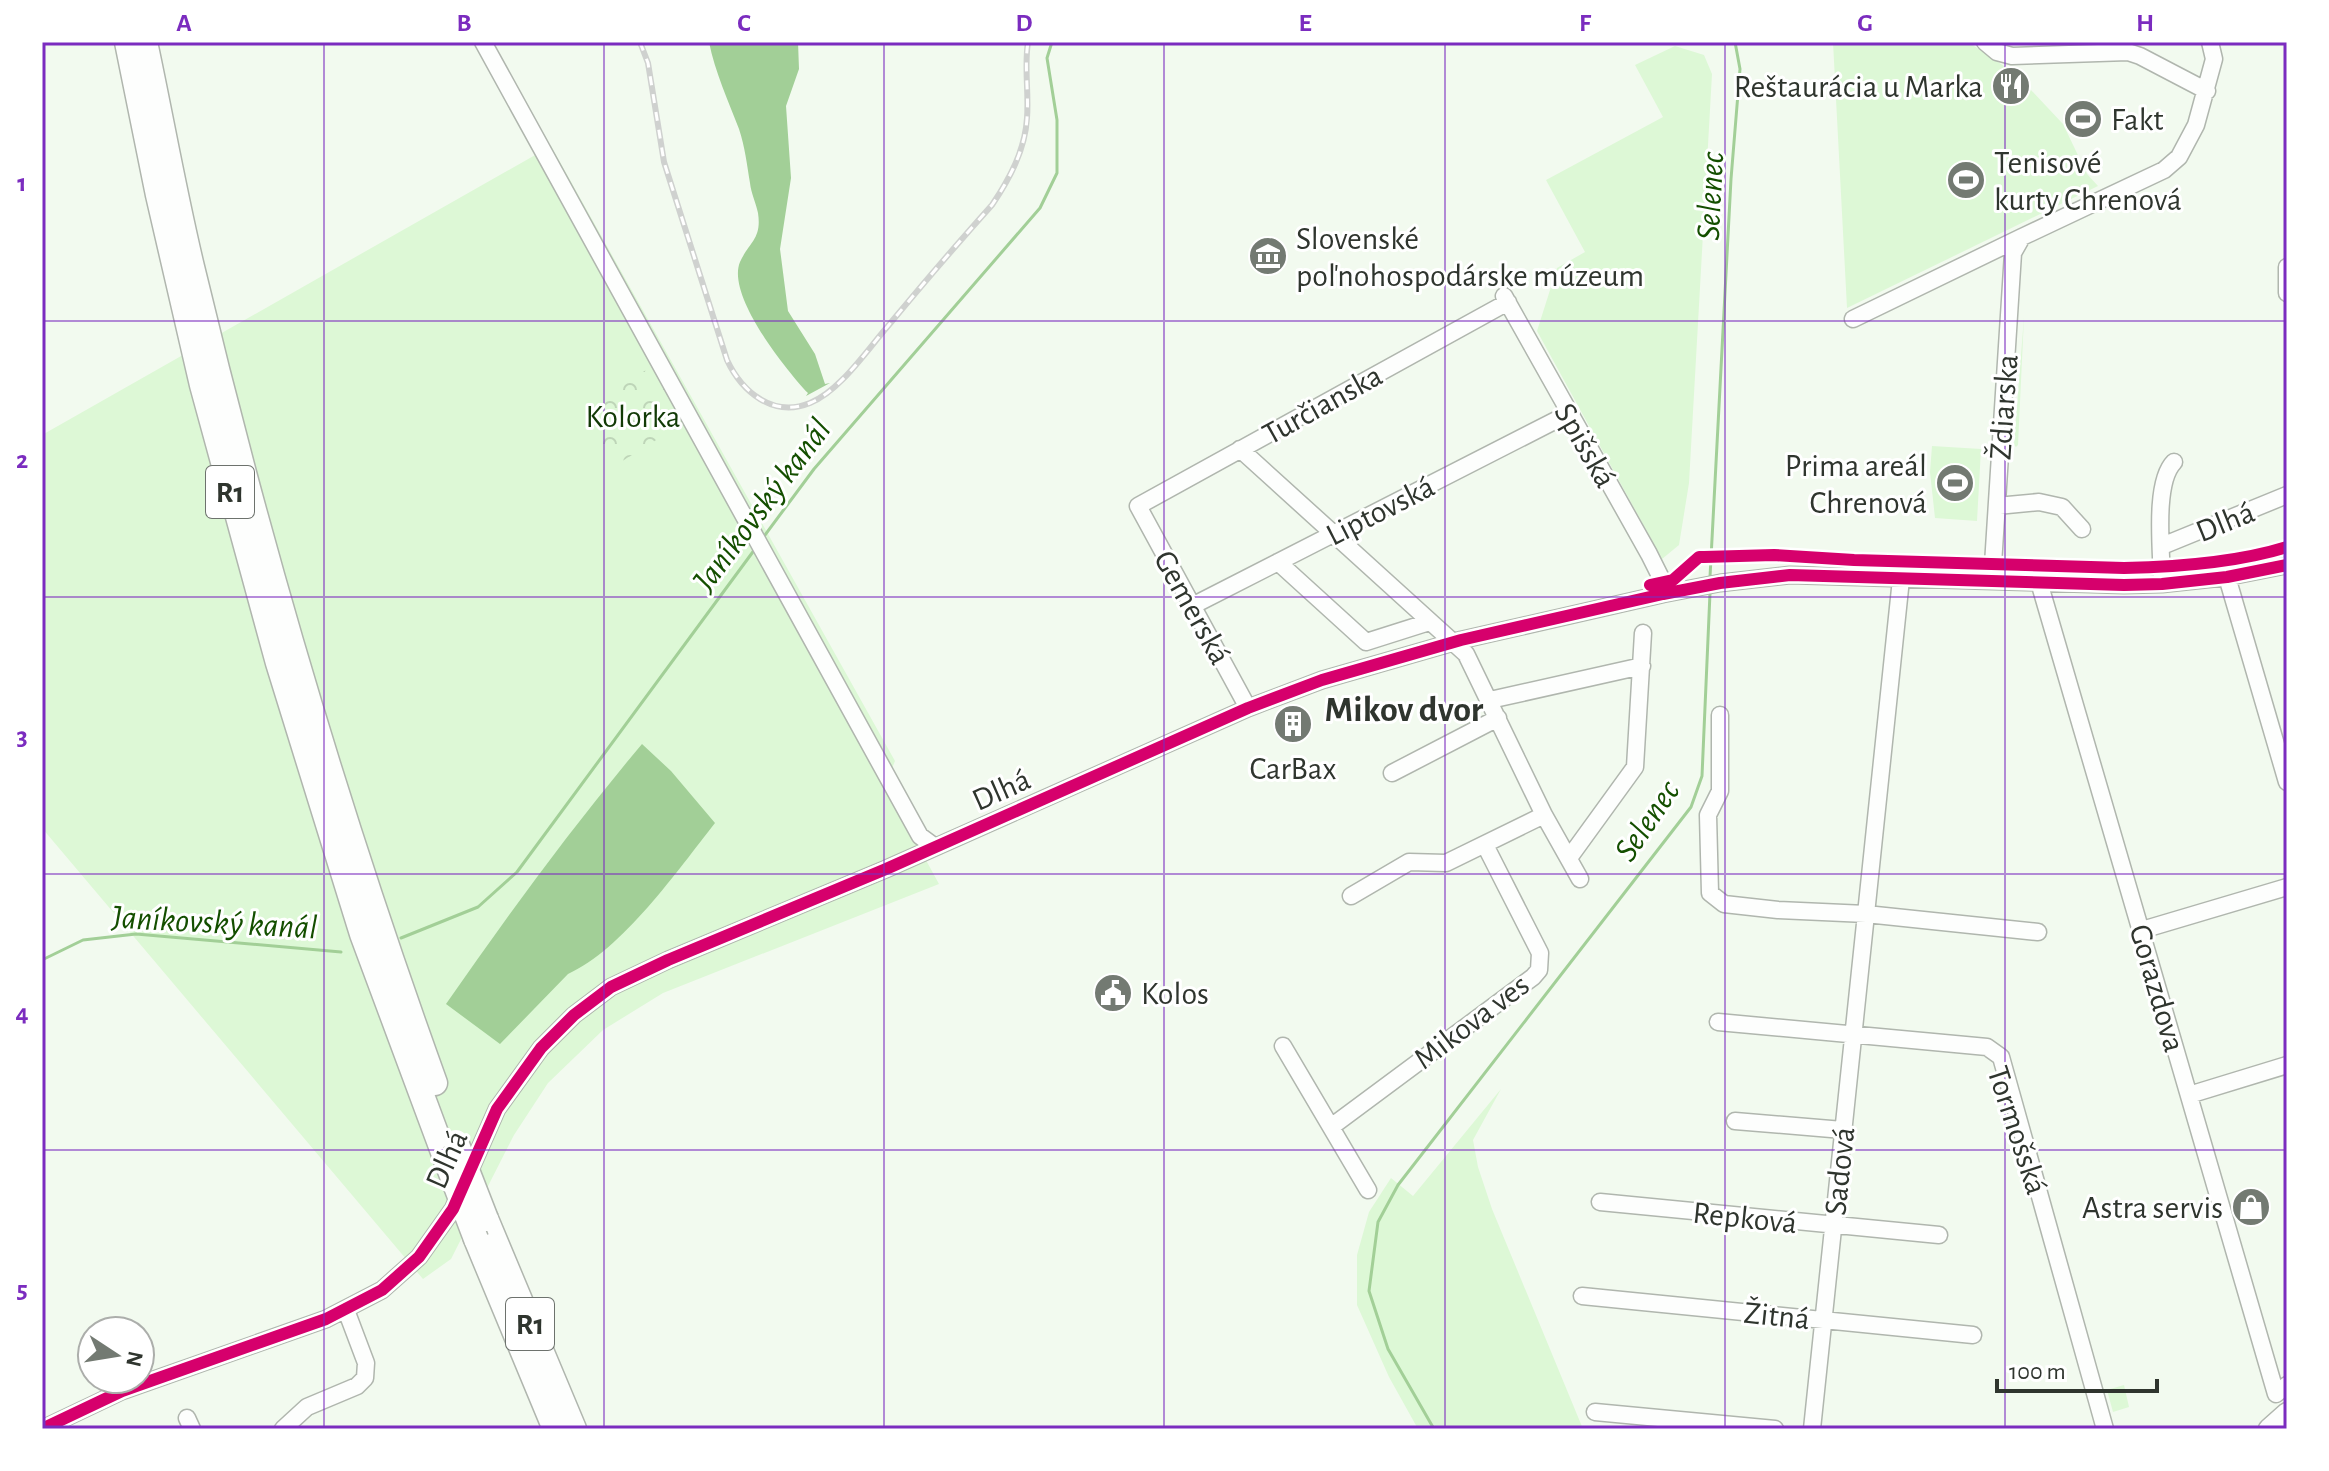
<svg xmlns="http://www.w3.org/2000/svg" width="2329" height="1471" font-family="'Alegreya Sans',sans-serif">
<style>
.green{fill:#ddf8d6}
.park{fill:url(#park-crowns)}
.water{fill:#a2cf97}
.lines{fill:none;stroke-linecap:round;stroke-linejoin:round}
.stream{stroke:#a2cf97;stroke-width:3}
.minor-casing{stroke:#b0b6ae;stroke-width:19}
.major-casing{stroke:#b0b6ae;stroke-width:23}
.highway-casing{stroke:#b0b6ae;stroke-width:27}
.minor{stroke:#fdfefd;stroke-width:16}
.major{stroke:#fdfefd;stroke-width:20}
.highway{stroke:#fdfefd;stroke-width:24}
.rail-casing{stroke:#cfd1cf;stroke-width:6}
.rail{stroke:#fff;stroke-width:3;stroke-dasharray:9;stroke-linecap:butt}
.highway-bridge-casing{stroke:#b0b6ae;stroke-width:27;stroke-linecap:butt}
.highway-bridge{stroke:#fdfefd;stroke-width:24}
.cycleway-casing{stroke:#fff;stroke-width:17}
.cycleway{stroke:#d6006c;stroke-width:12}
.grid{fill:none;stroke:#7b2cbf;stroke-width:2;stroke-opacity:0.55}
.labels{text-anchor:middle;stroke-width:6;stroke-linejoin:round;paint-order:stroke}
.shield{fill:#fff;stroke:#6d726d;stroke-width:2}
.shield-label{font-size:30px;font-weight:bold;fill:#2f352e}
.poi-label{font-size:32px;fill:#2f352e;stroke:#fff;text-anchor:start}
.street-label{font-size:32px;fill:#2f352e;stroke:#fff}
.park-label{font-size:32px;fill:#123a06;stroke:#fff}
.water-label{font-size:34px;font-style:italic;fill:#144f00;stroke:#fff}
.quarter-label{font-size:36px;font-weight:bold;fill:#2f352e;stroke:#fff}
.neatline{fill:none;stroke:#7b2cbf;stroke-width:3}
.grid-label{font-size:26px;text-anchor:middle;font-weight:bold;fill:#7b2cbf}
</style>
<defs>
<pattern id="park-crowns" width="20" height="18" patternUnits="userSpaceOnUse" patternTransform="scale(2)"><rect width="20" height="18" fill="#ddf8d6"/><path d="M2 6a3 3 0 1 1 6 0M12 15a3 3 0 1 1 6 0" fill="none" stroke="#bed5b8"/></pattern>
</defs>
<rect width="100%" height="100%" fill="#f2faef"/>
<path class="green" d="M1833 42H1968L2016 74 2063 124 2087 174 2098 186 1847 308Z
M1675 46 1704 55 1712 74 1689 483 1679 545 1662 559 1537 331 1557 268 1585 252 1546 180 1663 117 1635 65Z
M551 146 895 761 885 785 939 884 663 993 603 1030 548 1083 514 1135 451 1259 423 1279 42 828V435Z
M2024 317 2018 445 2016 447 2014 445Z
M1932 446 1981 449 1977 521 1935 518 1930 472Z
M1501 1089 1473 1140 1478 1167 1492 1209 1583 1429H1418L1389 1377 1357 1305V1255L1369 1212 1391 1178 1413 1196Z
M2124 1385 2129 1407 2113 1412 2107 1390Z"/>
<path class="park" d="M658 363 690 419 616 465 580 409Z"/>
<path class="water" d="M709 42H798L799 69 786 106 791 178 780 249 788 311 815 354 825 384 830 383 806 396 808 393C786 370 726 295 740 262 749 242 762 239 758 213 756 203 751 193 750 183 747 165 745 147 739 129 728 100 715 72 709 42Z
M642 744 671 771 715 823C678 870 622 950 568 974L500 1044 446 1004C508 915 572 827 642 744Z"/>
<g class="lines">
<path class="stream" d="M762 539 814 469 1040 208 1057 173V120L1047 58 1052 42
M1710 577 1731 179 1740 69 1735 42
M401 938 478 907 517 872 755 549
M42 960 83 940 136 934 341 952
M1434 1429 1388 1349 1369 1291 1378 1222 1398 1185 1691 807 1702 776 1710 593"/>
<g class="minor-casing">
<path id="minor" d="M483 42 920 836 935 847
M1985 42 1997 52 2012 56 2128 52 2140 56 2207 91
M2287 267V293
M1504 296 1649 554 1660 576 1663 594
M1853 319 2022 237
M1240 449 1466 654 1544 815 1580 879
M1997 506 2039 502 2062 507 2082 529
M2162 546 2287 495
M1278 562 1366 642 1429 622
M2227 577 2287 782
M1901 579 1866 914 2038 932
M1992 580 2013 253 2022 237 2164 170 2179 157 2196 125 2214 59 2210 42
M2039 582 2276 1394 2287 1385
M2162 584C2162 555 2153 483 2174 462
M1192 606 1568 414
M1490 700 1642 666
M1248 708 1138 506 1508 302
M1720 715V791L1708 815 1710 893 1724 904 1778 910 1866 914 1812 1429
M1392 773 1498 718
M1569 858 1635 767 1643 633
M1351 896 1409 862 1446 863 1544 815
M2142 930 2287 887
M1718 1022 1987 1047 2001 1057 2105 1429
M1283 1046 1368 1190
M2189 1095 2287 1065
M1735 1121 1843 1130
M1331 1127 1533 977 1539 970 1540 953 1485 845
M1600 1202 1939 1235
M1582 1296 1973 1335
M1595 1412 1775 1429
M187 1418 192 1429
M42 1429 122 1391 326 1319 382 1290 419 1257 453 1209 497 1109 541 1048 574 1015 611 987 668 960 886 869 1248 708 1322 680 1461 640 1663 594 1720 583 1790 575 2124 585 2162 584 2227 577 2287 565
M283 1429 307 1407 357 1386 365 1378 366 1363 346 1310"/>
</g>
<g class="major-casing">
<path id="major" d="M2269 1429 2287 1413"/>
</g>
<g class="highway-casing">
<path id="highway" d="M127 42 158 195 202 385 278 663 362 934 446 1160
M145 42C161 117 174 192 192 267 258 544 338 815 435 1083
M486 1219 574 1429
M476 1239 555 1429"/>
</g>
<use href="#minor" class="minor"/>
<use href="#major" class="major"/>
<use href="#highway" class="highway"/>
<g class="rail-casing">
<path id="rail" d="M640 42 648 63 664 162 727 360C742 392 773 418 810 403 840 391 867 350 888 326 922 285 957 244 992 205 1010 178 1025 150 1027 118 1029 92 1024 67 1028 42"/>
</g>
<use href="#rail" class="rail"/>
<g class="highway-bridge-casing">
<path id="highway-bridge" d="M456 1142 486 1219
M446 1160 476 1239"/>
</g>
<use href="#highway-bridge" class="highway-bridge"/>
<g class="cycleway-casing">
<path id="cycleway" d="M1650 585 1673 580 1699 557H1704L1774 555 1854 560 2124 568C2174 567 2239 562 2287 547
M42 1429 122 1391 326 1319 382 1290 419 1257 453 1209 497 1109 541 1048 574 1015 611 987 668 960 886 869 1248 708 1322 680 1461 640 1663 594 1720 583 1790 575 2124 585 2162 584 2227 577 2287 565"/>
</g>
<use href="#cycleway" class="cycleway"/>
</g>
<path class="grid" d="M324 42V1429M604 42V1429M884 42V1429M1164 42V1429M1445 42V1429M1725 42V1429M2005 42V1429M42 321H2287M42 597H2287M42 874H2287M42 1150H2287"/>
<defs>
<g id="restaurant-disc" transform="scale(2)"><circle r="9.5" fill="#737a72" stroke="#fff"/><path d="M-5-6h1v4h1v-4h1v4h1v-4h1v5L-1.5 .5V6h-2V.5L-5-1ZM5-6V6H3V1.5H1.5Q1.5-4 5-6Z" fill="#fff"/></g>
<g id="stadium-disc" transform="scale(2)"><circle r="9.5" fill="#737a72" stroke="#fff"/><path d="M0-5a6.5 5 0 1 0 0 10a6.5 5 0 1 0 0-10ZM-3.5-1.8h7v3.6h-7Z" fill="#fff"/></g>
<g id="museum-disc" transform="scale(2)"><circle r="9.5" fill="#737a72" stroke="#fff"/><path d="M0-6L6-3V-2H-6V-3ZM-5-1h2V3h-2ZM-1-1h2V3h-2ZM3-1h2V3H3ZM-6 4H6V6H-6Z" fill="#fff"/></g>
<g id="building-disc" transform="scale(2)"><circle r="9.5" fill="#737a72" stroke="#fff"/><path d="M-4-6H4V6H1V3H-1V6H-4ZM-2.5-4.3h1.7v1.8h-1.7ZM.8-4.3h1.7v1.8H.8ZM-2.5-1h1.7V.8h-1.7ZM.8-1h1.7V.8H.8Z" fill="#fff"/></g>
<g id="civic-disc" transform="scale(2)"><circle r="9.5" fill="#737a72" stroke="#fff"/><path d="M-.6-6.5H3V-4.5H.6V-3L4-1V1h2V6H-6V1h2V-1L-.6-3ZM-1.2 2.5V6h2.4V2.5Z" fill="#fff"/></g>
<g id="shop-disc" transform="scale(2)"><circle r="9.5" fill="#737a72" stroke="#fff"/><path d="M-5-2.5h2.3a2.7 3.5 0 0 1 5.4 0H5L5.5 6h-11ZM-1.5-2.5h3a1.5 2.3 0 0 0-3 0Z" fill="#fff"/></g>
</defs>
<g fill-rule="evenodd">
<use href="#restaurant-disc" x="2011" y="86"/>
<use href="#stadium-disc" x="2083" y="119"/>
<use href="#stadium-disc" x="1966" y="180"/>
<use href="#museum-disc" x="1268" y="256"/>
<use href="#stadium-disc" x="1955" y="483"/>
<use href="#building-disc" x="1293" y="724"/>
<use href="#civic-disc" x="1113" y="993"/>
<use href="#shop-disc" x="2251" y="1207"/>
</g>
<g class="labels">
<g class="shield">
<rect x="206" y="466" width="48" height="52" rx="6"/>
<rect x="506" y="1298" width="48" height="52" rx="6"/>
</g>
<g class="shield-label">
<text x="230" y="502">R1</text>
<text x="530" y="1334">R1</text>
</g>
<g class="poi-label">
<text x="1983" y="97" text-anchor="end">Reštaurácia u Marka</text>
<text x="2111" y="130">Fakt</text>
<text x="1994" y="173">Tenisové<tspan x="1994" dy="37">kurty Chrenová</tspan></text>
<text x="1296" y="249">Slovenské<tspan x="1296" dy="37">poľnohospodárske múzeum</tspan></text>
<text x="1927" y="476" text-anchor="end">Prima areál<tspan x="1927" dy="37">Chrenová</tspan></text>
<text x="1293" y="779" text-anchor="middle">CarBax</text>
<text x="1141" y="1004">Kolos</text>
<text x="2223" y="1218" text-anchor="end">Astra servis</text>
</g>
<g class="street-label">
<text transform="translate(1322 404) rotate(-29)" y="11">Turčianska</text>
<text transform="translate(2003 407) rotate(-86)" y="11">Ždiarska</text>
<text transform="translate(1586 445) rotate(60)" y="11">Spišská</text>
<text transform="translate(1380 510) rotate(-27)" y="11">Liptovská</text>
<text transform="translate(2225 521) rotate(-22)" y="11">Dlhá</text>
<text transform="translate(1193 607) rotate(61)" y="11">Gemerská</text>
<text transform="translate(1001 789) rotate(-24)" y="11">Dlhá</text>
<text transform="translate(2158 988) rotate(74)" y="11">Gorazdova</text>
<text transform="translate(1471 1021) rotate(-37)" y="11">Mikova ves</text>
<text transform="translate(2018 1130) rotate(72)" y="11">Tormošská</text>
<text transform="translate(446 1159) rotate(-66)" y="11">Dlhá</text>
<text transform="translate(1839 1171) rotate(-84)" y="11">Sadová</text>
<text transform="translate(1745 1217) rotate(6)" y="11">Repková</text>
<text transform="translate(1777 1315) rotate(6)" y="11">Žitná</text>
</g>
<g class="park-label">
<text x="633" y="427">Kolorka</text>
</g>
<g class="water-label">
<text transform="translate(1709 196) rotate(-87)" y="12">Selenec</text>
<text transform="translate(761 504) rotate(-53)" y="12">Janíkovský kanál</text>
<text transform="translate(1646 820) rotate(-56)" y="12">Selenec</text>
<text transform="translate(215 921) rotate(3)" y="12">Janíkovský kanál</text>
</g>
<g class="quarter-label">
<text x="1404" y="721">Mikov dvor</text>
</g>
</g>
<rect width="2329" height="1471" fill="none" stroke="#ffffff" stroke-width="88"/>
<g transform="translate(116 1355) rotate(102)"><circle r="38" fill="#ffffff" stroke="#acaeab" stroke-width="2"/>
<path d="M0-6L14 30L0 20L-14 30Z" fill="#737a72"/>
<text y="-12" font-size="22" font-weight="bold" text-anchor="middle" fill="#2f352e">N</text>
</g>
<path d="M1997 1379v12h160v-12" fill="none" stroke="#2f352e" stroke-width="4"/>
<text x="2009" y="1379" font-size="24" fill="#2f352e" stroke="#ffffff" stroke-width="6" paint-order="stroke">100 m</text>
<rect x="44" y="44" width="2241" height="1383" class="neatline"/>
<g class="grid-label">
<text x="184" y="31">A</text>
<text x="464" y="31">B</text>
<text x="744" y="31">C</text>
<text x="1024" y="31">D</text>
<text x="1305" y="31">E</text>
<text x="1585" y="31">F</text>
<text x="1865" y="31">G</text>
<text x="2145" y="31">H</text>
<text x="22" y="191">1</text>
<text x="22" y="468">2</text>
<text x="22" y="745">3</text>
<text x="22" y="1021">4</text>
<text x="22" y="1298">5</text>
</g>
</svg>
